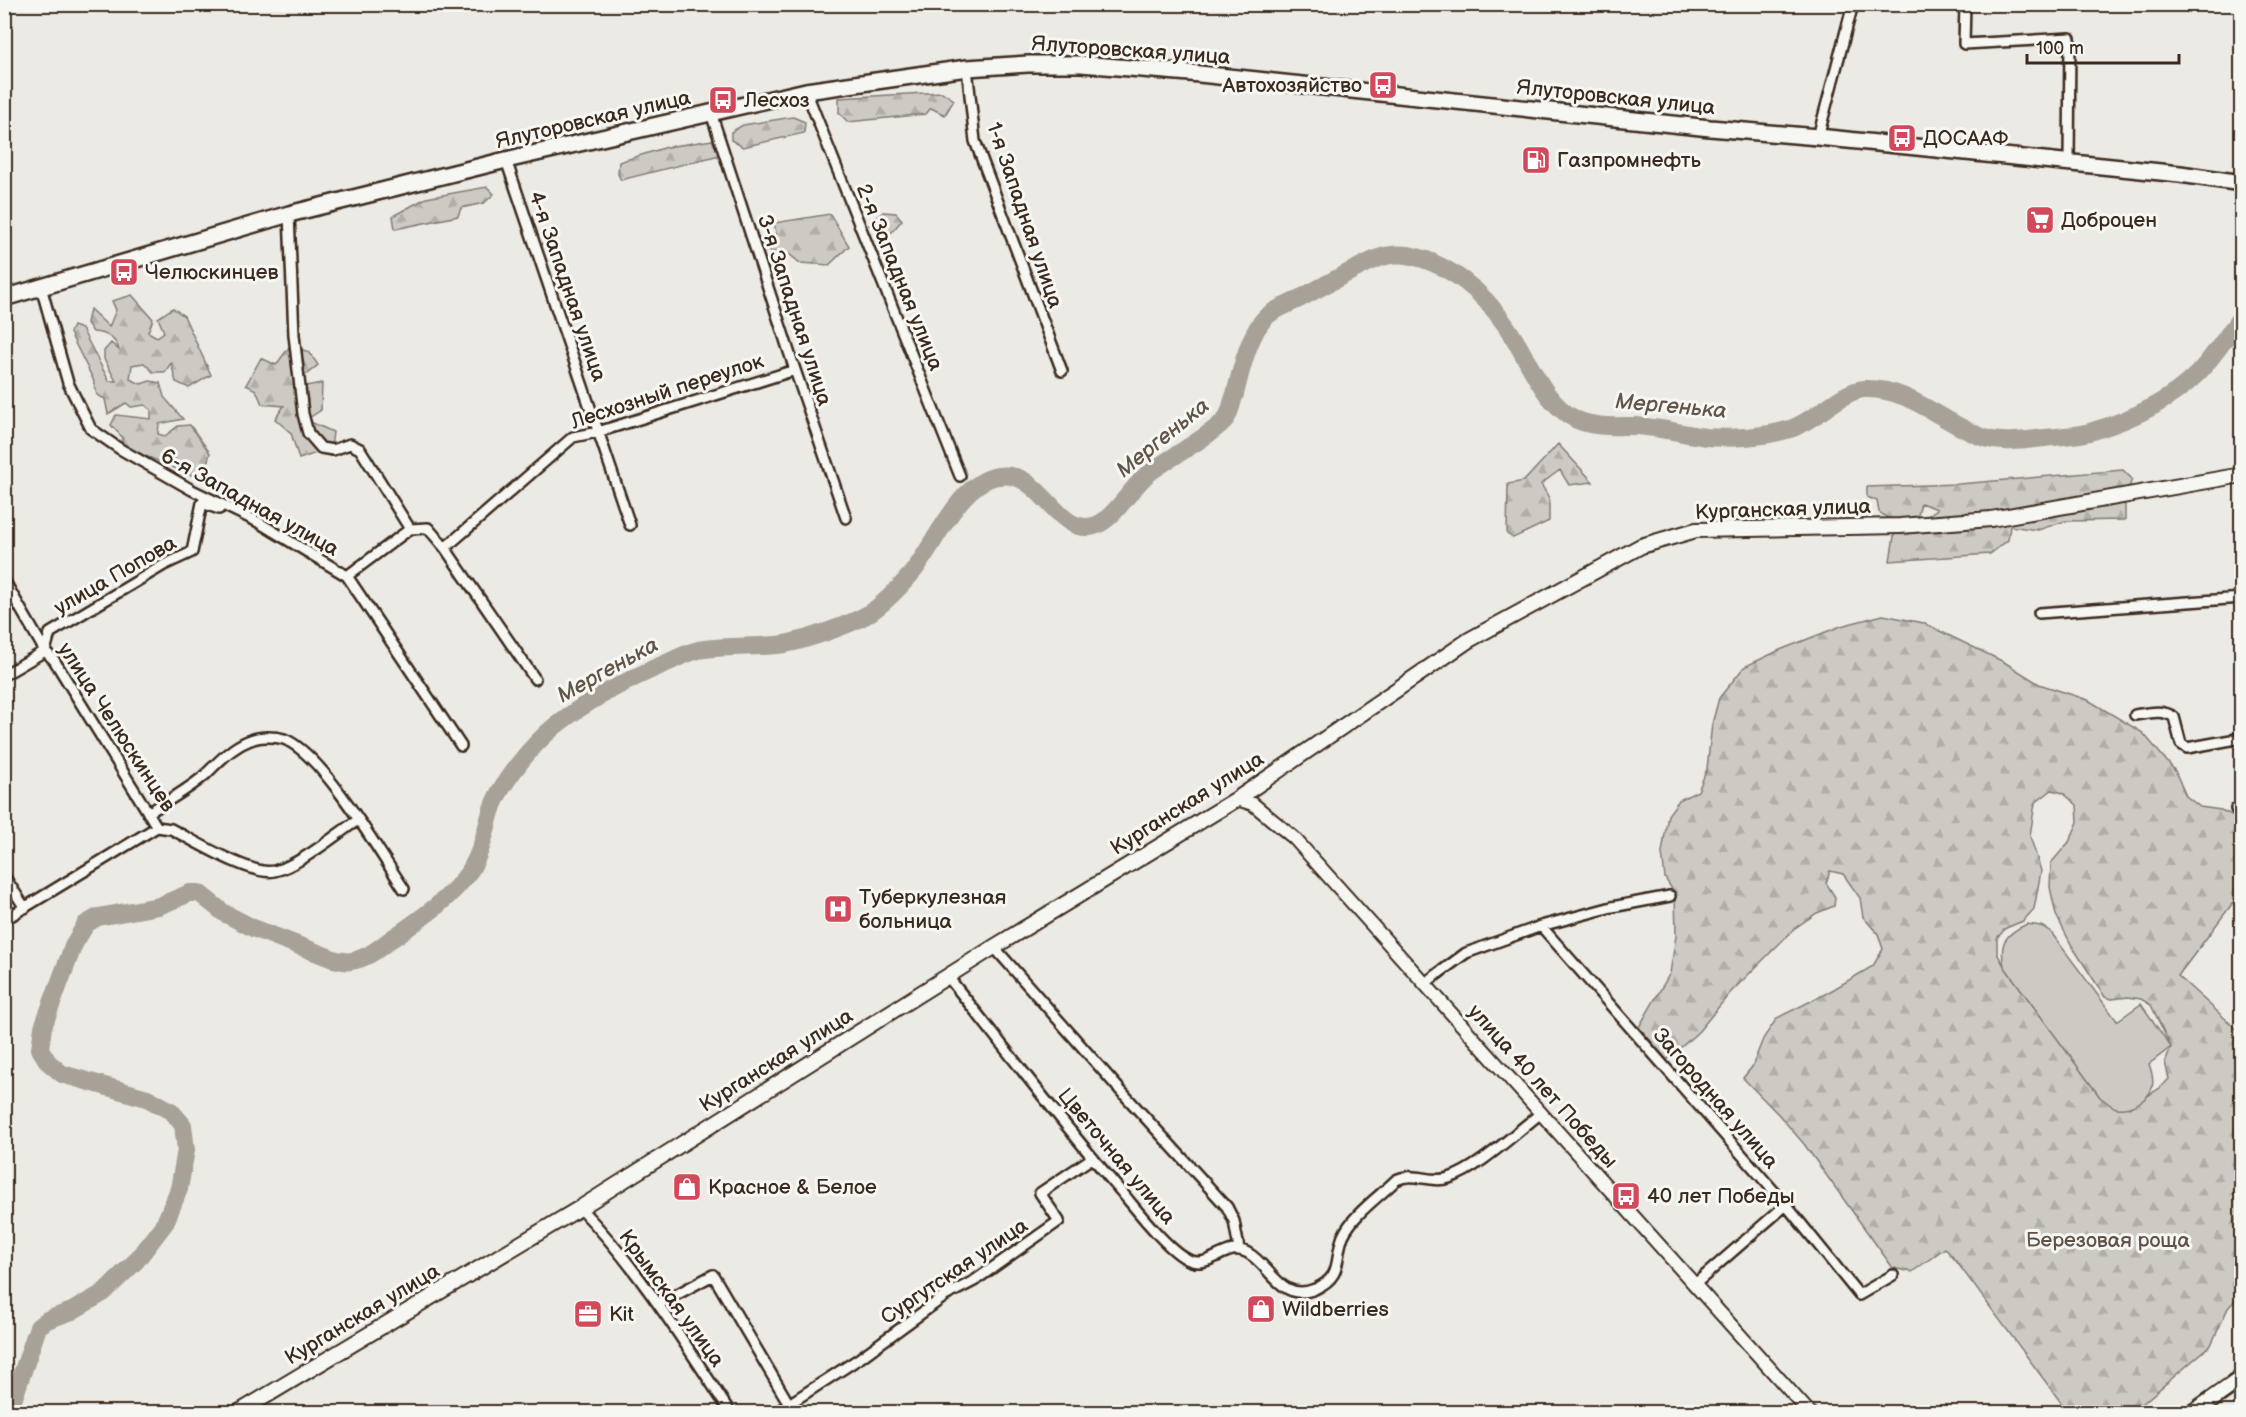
<svg xmlns="http://www.w3.org/2000/svg" width="2246" height="1417" font-family="'Balsamiq Sans',sans-serif">
<style>
.forest{fill:url(#forest-firs);stroke:#847a71;stroke-width:1.5;fill-rule:evenodd}
.garden{fill:#cdcac4;stroke:#847a71;stroke-width:1.5}
.lines{fill:none;stroke-linecap:round;stroke-linejoin:round}
.river{stroke:#a8a198;stroke-width:18}
.minor-casing{stroke:#3b2a1e;stroke-width:14}
.tertiary-casing{stroke:#3b2a1e;stroke-width:16}
.secondary-casing{stroke:#3b2a1e;stroke-width:18}
.primary-casing{stroke:#3b2a1e;stroke-width:20}
.minor{stroke:#f6f6f2;stroke-width:9}
.tertiary{stroke:#f6f6f2;stroke-width:12}
.secondary{stroke:#f6f6f2;stroke-width:14}
.primary{stroke:#f6f6f2;stroke-width:15}
.labels{text-anchor:middle;stroke-width:6;stroke-linejoin:round;paint-order:stroke}
.street-label{font-size:21px;fill:#3b2a1e;stroke:#f6f6f2}
.poi-label{font-size:21px;fill:#3b2a1e;stroke:#f6f6f2;text-anchor:start}
.park-label{font-size:21px;fill:#605248;stroke:#f6f6f2}
.water-label{font-size:22px;font-style:italic;fill:#615449;stroke:#f6f6f2}
</style>
<defs>
<pattern id="forest-firs" width="22" height="20" patternUnits="userSpaceOnUse" patternTransform="scale(1.5)"><rect width="22" height="20" fill="#cdcac4"/><path d="M5 1l3.5 6h-7zM16 11l3.5 6h-7z" fill="#b1aea8"/></pattern>
</defs>
<rect width="100%" height="100%" fill="#ebeae5"/>
<filter id="ink" filterUnits="userSpaceOnUse"><feTurbulence type="fractalNoise" baseFrequency=".0167" numOctaves="2"/><feDisplacementMap in="SourceGraphic" scale="12" xChannelSelector="R" yChannelSelector="G"/><feConvolveMatrix kernelMatrix="1 2 1 2 8 2 1 2 1" color-interpolation-filters="sRGB"/></filter>
<g filter="url(#ink)">
<path class="forest" d="M942 92 954 100 945 115 931 108 926 114 848 122 839 113V98Z
M793 117 805 122 804 133 743 147 731 140V132L743 125Z
M712 140 720 155 621 180 618 174 619 162 667 147Z
M487 187 494 194 484 203 461 208 458 216 395 229 393 216 426 198Z
M883 212 896 213 902 220 886 239 881 230 869 225Z
M830 214 849 246 829 265 800 263 789 254 761 250 762 238 777 237 774 223Z
M132 295 153 319 148 332 157 337 164 332 158 318 173 308 184 316 211 375 189 388 176 382 171 363 165 372H153L144 363 132 365 130 379 141 384 150 381 160 383 164 397 183 419 159 424 158 434 165 436 178 426 190 425 210 453 203 480 122 446V437L111 425 116 415 151 419V410L145 405 131 407 126 403 108 414 105 399 97 395 93 379 70 333 73 326 82 329 109 381H116L104 359V351L111 343 119 350C115 337 106 333 93 332L87 323 90 309 109 327 116 310 112 301Z
M290 346 309 352 318 365 302 378 306 386 322 383 321 410 306 420 333 432 331 448 299 459 291 433 275 419 284 406 262 404 256 390 246 385 261 358 276 365Z
M1558 444 1593 482 1569 485 1560 470 1541 484 1549 498V521L1513 538 1507 534 1508 484 1524 481Z
M2123 470 2132 479 2125 499V520L2065 521 2038 530 2010 526 2008 540 1990 554 1890 561 1895 530H1909L1937 509 1921 503 1918 515 1900 526 1879 512 1877 501 1867 497V487L1959 484Z
M1883 615 1923 623 2004 662 2039 684 2088 700 2143 733 2175 771 2186 796 2200 807 2221 810 2234 816 2241 827V892L2178 976 2241 1033V1294L2228 1308 2211 1345 2136 1409 2129 1412H2068L1956 1261 1945 1248 1912 1272 1893 1268 1804 1144 1779 1115 1743 1078 1752 1067 1763 1039 1777 1018 1827 993 1873 966 1883 949 1878 934 1863 917 1860 898 1843 874 1830 871 1826 883 1835 897 1834 906 1817 913 1795 928 1730 993 1699 1031 1667 1060 1639 1027 1670 973 1676 936 1675 894 1665 878 1662 853 1668 815 1679 800 1698 791 1707 769 1712 724 1719 698 1744 667 1780 650 1841 626ZM2052 790 2063 793 2077 805 2078 822 2069 842 2051 863 2050 887 2056 915 2072 946 2105 997 2112 999 2128 997 2141 999 2151 1005 2171 1047 2165 1062 2169 1079 2160 1088 2129 1108 2100 1097 2004 966 1997 953V938L2006 928 2023 921 2034 909 2041 871 2030 836 2035 803Z"/>
<path class="garden" d="M2027 924 2041 926 2050 931 2117 1021 2141 1004 2171 1047 2149 1064C2152 1072 2154 1080 2152 1088 2148 1101 2129 1110 2116 1108 2111 1106 2105 1101 2100 1097L2004 966C1999 943 2005 934 2027 924Z"/>
<g class="lines">
<path class="river" d="M9 1412 38 1327 47 1320 72 1311 103 1293 136 1261 165 1223 179 1189 186 1150 183 1125 171 1111 147 1098 62 1074 48 1062 40 1049 43 1027 74 944 86 924 98 917 159 906 190 893H199L224 913 253 928 336 960C346 961 349 963 359 959 370 956 381 947 390 940 419 920 451 899 471 869 482 851 485 832 491 812 499 784 532 745 555 726 589 699 631 678 671 661 682 656 693 650 704 649 728 646 753 647 777 645 798 643 850 625 868 614 884 604 900 587 912 573 935 545 959 482 998 476 1044 468 1057 543 1099 524 1116 516 1133 485 1149 473 1166 460 1219 431 1227 417 1231 410 1232 401 1235 394 1241 371 1249 332 1267 316 1275 309 1289 304 1299 299 1323 286 1348 272 1374 260 1398 249 1420 256 1442 267 1479 286 1504 318 1523 354 1537 378 1549 405 1575 419 1594 428 1615 426 1635 426 1659 427 1683 434 1706 437 1732 439 1765 437 1790 429 1815 421 1843 390 1864 389 1911 387 1944 425 1985 438 2003 444 2026 440 2045 438 2061 436 2078 436 2093 431 2130 420 2170 401 2198 373 2214 356 2228 335 2242 315"/>
<g class="minor-casing">
<path id="minor" d="M1965 4 1964 44 2070 38 2069 163
M967 68 975 141 1062 371
M806 91 960 476
M711 113 795 370 846 518
M1818 137 1853 4
M506 160 630 525
M289 214 294 335 303 414 308 433 321 448 333 450 350 444 360 449 410 529 428 528 445 548 535 679
M41 287 68 383 91 429 120 449 192 490 258 522 347 576 461 746
M445 548 573 437 598 432 795 370
M347 576 410 529
M4 580 45 651 54 660 157 827 171 829C193 840 251 876 274 871 299 866 335 835 358 820
M2039 613 2242 598
M4 675 45 651 50 633 164 565 192 552 202 503 219 509
M2135 715C2149 713 2162 709 2174 717L2181 744 2187 748 2242 738
M2236 809 2242 807
M148 813C167 801 188 790 205 775 218 762 231 748 248 741 258 736 274 736 284 739 323 754 379 852 404 889
M4 876 25 908
M4 920 157 827
M1541 926 1786 1205 1859 1295 1893 1275
M994 947 1121 1091 1227 1207 1234 1221 1239 1249
M948 977C1007 1050 1063 1125 1125 1196 1140 1214 1169 1251 1189 1260 1210 1270 1227 1240 1248 1253 1271 1266 1281 1303 1315 1289 1344 1276 1334 1259 1343 1236 1353 1214 1379 1197 1396 1180 1414 1171 1430 1184 1449 1178 1478 1169 1515 1133 1540 1114
M1424 984 1466 953 1541 926 1612 907 1670 896
M580 1208C639 1269 684 1342 730 1412
M1694 1285 1786 1205
M659 1304 713 1275 789 1404 777 1412
M789 1404 860 1358 945 1296 974 1281 1059 1221 1040 1193 1092 1158"/>
</g>
<g class="tertiary-casing">
<path id="tertiary" d="M1237 799 1253 804 1294 838 1809 1412"/>
</g>
<g class="secondary-casing">
<path id="secondary" d="M239 1412 580 1208 994 947 1237 799 1469 640 1641 546 1696 530 1900 526 1991 519 2242 475"/>
</g>
<g class="primary-casing">
<path id="primary" d="M4 298 289 214 506 160 806 91 967 68 1028 64H1081L1190 73 1710 128 1818 137 2180 174 2242 183
M2194 1412 2242 1378"/>
</g>
<use href="#minor" class="minor"/>
<use href="#tertiary" class="tertiary"/>
<use href="#secondary" class="secondary"/>
<use href="#primary" class="primary"/>
</g>
</g>
<defs>
<g id="bus-square" transform="scale(1.5)"><rect x="-9" y="-9" width="18" height="18" rx="4" fill="#d1495b" stroke="#f6f6f2"/><path d="M-5-6H5V4H4V6H2V4H-2V6H-4V4H-5ZM-3.5-4V0h7V-4ZM-3.5 1.2v1.5H-2V1.2ZM2 1.2v1.5H3.5V1.2Z" fill="#fff"/></g>
<g id="fuel-square" transform="scale(1.5)"><rect x="-9" y="-9" width="18" height="18" rx="4" fill="#d1495b" stroke="#f6f6f2"/><path d="M-5.5-6h7V0h2V4h1.3V-2.5L3-4.5l.8-.8L6-3V5H2.5V1h-1V6h-7ZM-4.2-4.7v3.2H.2V-4.7Z" fill="#fff"/></g>
<g id="supermarket-square" transform="scale(1.5)"><rect x="-9" y="-9" width="18" height="18" rx="4" fill="#d1495b" stroke="#f6f6f2"/><path d="M-6-5.5h2.5l.6 2H6L4.5 2H-2.5L-4.4-4H-6ZM-1.5 3.2a1.3 1.3 0 1 0 .1 0ZM3 3.2a1.3 1.3 0 1 0 .1 0Z" fill="#fff"/></g>
<g id="hospital-square" transform="scale(1.5)"><rect x="-9" y="-9" width="18" height="18" rx="4" fill="#d1495b" stroke="#f6f6f2"/><path d="M-5-5h3v3.5h4V-5h3V5h-3V1.5h-4V5h-3Z" fill="#fff"/></g>
<g id="shop-square" transform="scale(1.5)"><rect x="-9" y="-9" width="18" height="18" rx="4" fill="#d1495b" stroke="#f6f6f2"/><path d="M-5-2.5h2.3a2.7 3.5 0 0 1 5.4 0H5L5.5 6h-11ZM-1.5-2.5h3a1.5 2.3 0 0 0-3 0Z" fill="#fff"/></g>
<g id="office-square" transform="scale(1.5)"><rect x="-9" y="-9" width="18" height="18" rx="4" fill="#d1495b" stroke="#f6f6f2"/><path d="M-6-3h4V-5.5h4V-3h4V5H-6ZM-1-4.5V-3h2v-1.5ZM-6 0V1H6V0Z" fill="#fff"/></g>
</defs>
<g fill-rule="evenodd">
<use href="#bus-square" x="1383" y="85"/>
<use href="#bus-square" x="723" y="100"/>
<use href="#bus-square" x="1902" y="138"/>
<use href="#fuel-square" x="1536" y="160"/>
<use href="#supermarket-square" x="2040" y="220"/>
<use href="#bus-square" x="124" y="272"/>
<use href="#hospital-square" x="838" y="909"/>
<use href="#shop-square" x="687" y="1187"/>
<use href="#bus-square" x="1626" y="1196"/>
<use href="#shop-square" x="1261" y="1309"/>
<use href="#office-square" x="588" y="1314"/>
</g>
<g class="labels">
<g class="street-label">
<text transform="translate(1131 50) rotate(4)" y="7">Ялуторовская улица</text>
<text transform="translate(1616 97) rotate(6)" y="7">Ялуторовская улица</text>
<text transform="translate(593 119) rotate(-13)" y="7">Ялуторовская улица</text>
<text transform="translate(1025 215) rotate(71)" y="7">1-я Западная улица</text>
<text transform="translate(900 277) rotate(68)" y="7">2-я Западная улица</text>
<text transform="translate(568 286) rotate(71)" y="7">4-я Западная улица</text>
<text transform="translate(795 310) rotate(72)" y="7">3-я Западная улица</text>
<text transform="translate(667 391) rotate(-18)" y="7">Лесхозный переулок</text>
<text transform="translate(250 502) rotate(29)" y="7">6-я Западная улица</text>
<text transform="translate(1783 509) rotate(-2)" y="7">Курганская улица</text>
<text transform="translate(115 575) rotate(-30)" y="7">улица Попова</text>
<text transform="translate(117 727) rotate(57)" y="7">улица Челюскинцев</text>
<text transform="translate(1187 803) rotate(-32)" y="7">Курганская улица</text>
<text transform="translate(776 1060) rotate(-32)" y="7">Курганская улица</text>
<text transform="translate(1543 1086) rotate(48)" y="7">улица 40 лет Победы</text>
<text transform="translate(1716 1098) rotate(49)" y="7">Загородная улица</text>
<text transform="translate(1117 1156) rotate(50)" y="7">Цветочная улица</text>
<text transform="translate(954 1271) rotate(-34)" y="7">Сургутская улица</text>
<text transform="translate(672 1298) rotate(54)" y="7">Крымская улица</text>
<text transform="translate(362 1314) rotate(-31)" y="7">Курганская улица</text>
</g>
<g class="poi-label">
<text x="1362" y="92" text-anchor="end">Автохозяйство</text>
<text x="744" y="107">Лесхоз</text>
<text x="1923" y="145">ДОСААФ</text>
<text x="1557" y="167">Газпромнефть</text>
<text x="2061" y="227">Доброцен</text>
<text x="145" y="279">Челюскинцев</text>
<text x="859" y="904">Туберкулезная<tspan x="859" dy="24">больница</tspan></text>
<text x="708" y="1194">Красное &amp; Белое</text>
<text x="1647" y="1203">40 лет Победы</text>
<text x="1282" y="1316">Wildberries</text>
<text x="609" y="1321">Kit</text>
</g>
<g class="park-label">
<text x="2108" y="1247">Березовая роща</text>
</g>
<g class="water-label">
<text transform="translate(1671 405) rotate(5)" y="8">Мергенька</text>
<text transform="translate(1162 437) rotate(-39)" y="8">Мергенька</text>
<text transform="translate(607 669) rotate(-29)" y="8">Мергенька</text>
</g>
</g>
<rect width="2246" height="1417" fill="none" stroke="#f6f6f2" stroke-width="24"/>
<rect x="12" y="12" width="2222" height="1393" fill="none" stroke="#3b2a1e" stroke-width="2" filter="url(#ink)"/>
<path d="M2027 54v9h152v-9" fill="none" stroke="#3b2a1e" stroke-width="3"/>
<text x="2036" y="54" font-size="18" fill="#3b2a1e" stroke="#f6f6f2" stroke-width="4.5" paint-order="stroke">100 m</text>
</svg>
